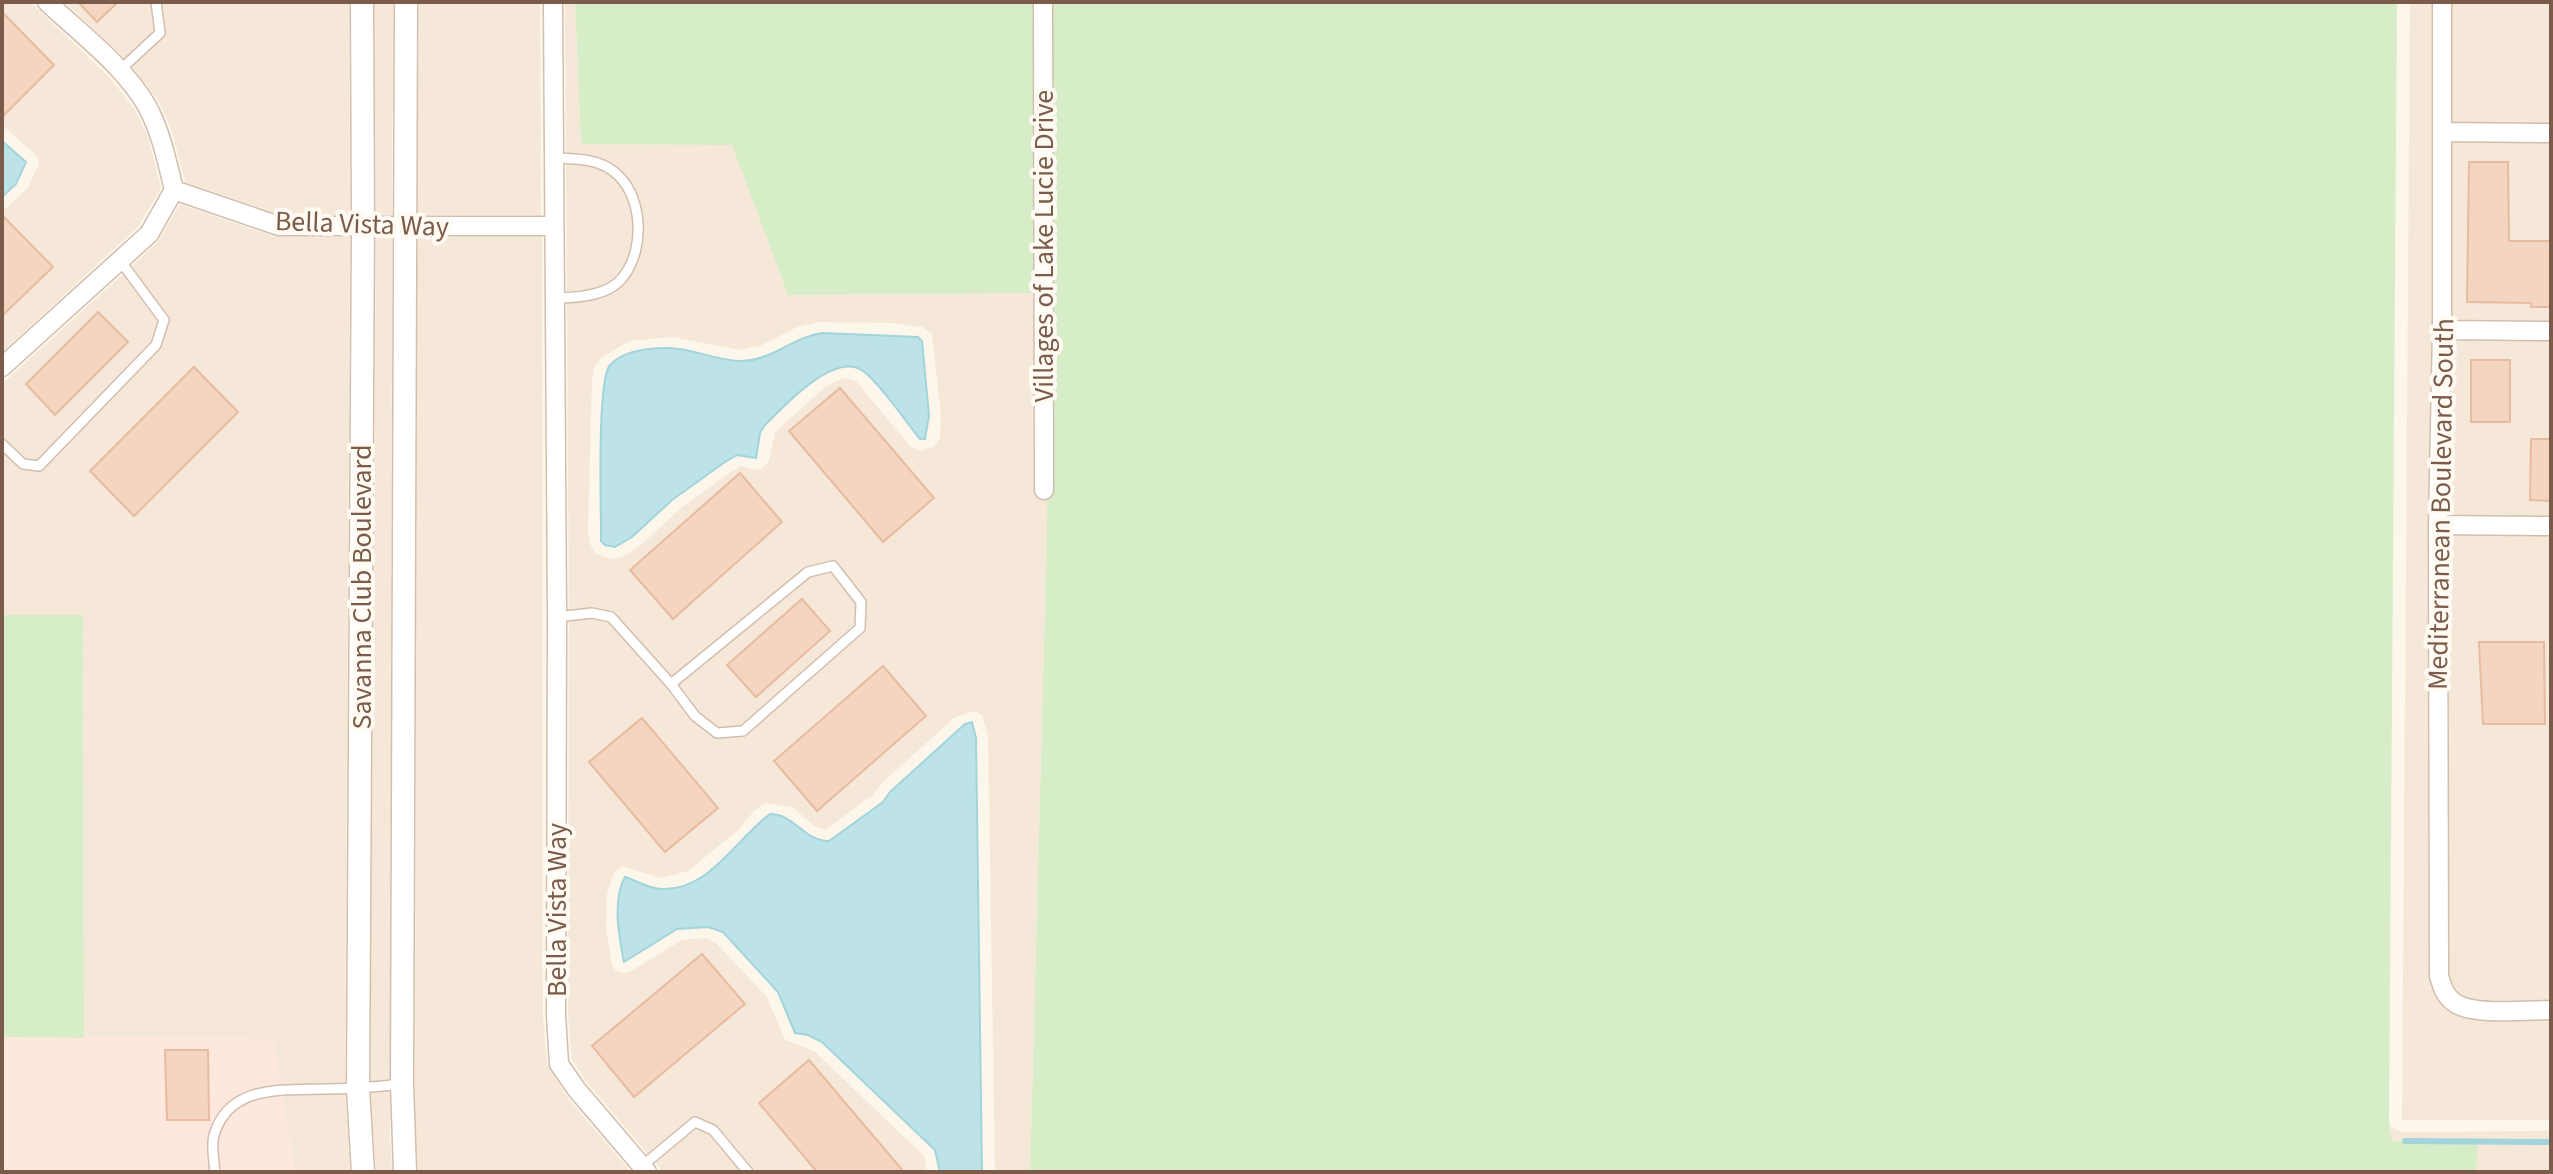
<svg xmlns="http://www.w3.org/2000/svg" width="2553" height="1174" font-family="'Source Sans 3',sans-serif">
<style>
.residential{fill:#f6e8d8;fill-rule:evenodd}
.commercial{fill:#fee8de}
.green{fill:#d7edc7}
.water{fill:#bde3e9;stroke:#a3d3db;stroke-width:2}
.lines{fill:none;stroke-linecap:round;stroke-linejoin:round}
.stream{stroke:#a3d3db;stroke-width:6}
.building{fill:#f4d5c1;stroke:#e8bba0;stroke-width:2}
.service-casing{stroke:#d2beae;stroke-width:12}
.minor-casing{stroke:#d2beae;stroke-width:21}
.tertiary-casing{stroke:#d2beae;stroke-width:25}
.service{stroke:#fff;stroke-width:9}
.minor{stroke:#fff;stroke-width:18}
.tertiary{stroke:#fff;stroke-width:22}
.labels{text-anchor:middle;stroke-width:8;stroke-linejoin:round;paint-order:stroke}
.street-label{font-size:28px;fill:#7b5c4b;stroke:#fffaf2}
</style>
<rect width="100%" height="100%" fill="#fdf6eb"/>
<path class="residential" d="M2 2H30L110 78 135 110 148 137 161 188 138 227 2 352V212L28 188 39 163 37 156 2 125Z
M65 2H349L350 215H281L185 182 172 131 158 100 130 64Z
M374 2H393L392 215H376Z
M419 2H540L541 215H417Z
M565 2H575L581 144H732L788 295 1048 293 1047 531 1030 1172H995L988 736 982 715 975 711 955 717 881 784 873 795 825 830 816 827 792 807 766 803 754 811 736 832 688 871 661 878 622 866 613 874 607 895 606 930 612 964 615 970 623 973 631 971 682 940 705 938 715 942 767 997 785 1040 814 1051 924 1156 927 1172H663L588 1084 572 1060 568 1015 569 617ZM819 322 892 323 923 327 932 334 941 415 940 438 934 447 921 451 910 446 855 380 843 378 824 388 775 432 769 461 764 467 757 470 741 466 732 471 681 508 641 545 622 557 611 559 596 554 590 544 588 531 592 380 594 368 601 358 629 341 672 337 740 350 760 346 797 327Z
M2410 2H2551V1120H2402Z
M180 204 275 237H350L345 1089 350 1172H295L272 1039 84 1038 83 616 2 615V384L158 242Z
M376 237H392L390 1141 392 1172H376L370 1088Z
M417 237H542L543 1015 547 1064 567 1097 631 1172H418L415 1140Z
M2391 1127 2402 1132 2551 1131V1172H2476L2477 1143 2391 1141Z"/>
<path class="commercial" d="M2 1037 273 1039 295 1172H2Z"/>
<path class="green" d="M575 2H2397L2389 1120 2392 1141 2478 1143 2476 1172H1030L1047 531 1048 293 788 295 732 145 581 144Z
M2 615H83L84 1038 2 1037Z"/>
<path class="water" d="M2 141 26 162 16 184 2 197Z
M822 333 918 337 922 341 929 416 925 439H920C906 422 879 382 863 371 835 350 783 407 765 425L760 433 756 458 737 455 725 462 672 500 632 537 615 547 605 545 601 541V531C601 505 597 380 610 365 623 351 649 348 668 348 692 348 716 361 741 361 771 361 793 337 822 333Z
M972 722 976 738 982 1172H940L935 1150 822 1042 808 1035 795 1033 778 992 723 932 708 927 677 929 624 962C619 937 612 900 625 877 638 881 649 889 662 889 709 891 736 839 770 814 795 814 802 840 829 841L883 802 890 792 965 724Z"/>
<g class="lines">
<path class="stream" d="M2405 1141 2551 1142"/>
</g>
<path class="building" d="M78 2H118L97 22Z
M2 12 54 65 2 117Z
M2469 162H2508L2509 241H2551V307H2531V303L2467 302Z
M2 215 53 267 2 316Z
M98 312 128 342 55 415 26 384Z
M2471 360H2510V422H2471Z
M194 367 238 412 134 516 90 471Z
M840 388 934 498 883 542 789 431Z
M2531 439H2551V501L2530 500Z
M740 473 782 522 673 619 630 570Z
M802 599 830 631 756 697 727 665Z
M2479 642H2544L2545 724H2483Z
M883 666 926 716 817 811 774 761Z
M642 718 718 808 665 852 589 762Z
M702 954 745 1004 634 1097 592 1046Z
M165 1050H208L209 1120H167Z
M809 1060 904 1172H817L759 1103Z"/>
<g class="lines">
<g class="service-casing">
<path id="service" d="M119 71 160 33 156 2
M554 158C573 159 596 158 613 171 643 193 646 248 623 277 609 296 577 298 555 298
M2 444 23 464 39 466 156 345 164 320 119 259
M833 566 861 602 860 628 743 731 717 733 695 716 671 684 808 572Z
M557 617 592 613 611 617 671 684
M642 1166 695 1122 713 1130 748 1172
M215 1172C214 1161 211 1146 214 1135 229 1085 281 1090 323 1089 349 1089 376 1087 402 1084"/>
</g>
<g class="minor-casing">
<path id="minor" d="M553 2 557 617 556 1015 559 1064 577 1090 647 1172
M1043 2 1044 490
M2442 2V330L2438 525 2439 976C2442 986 2445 997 2455 1003 2474 1016 2527 1010 2551 1010
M2443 132 2551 133
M174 190 279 226H554
M2442 330 2551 331
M2 367 149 234 174 190C167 161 161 132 147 106 124 66 81 34 47 2
M2438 525 2551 526"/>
</g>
<g class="tertiary-casing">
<path id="tertiary" d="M362 2 363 226 358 1089 363 1172
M405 1172 402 1084 406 2"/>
</g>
<use href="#service" class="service"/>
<use href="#minor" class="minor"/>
<use href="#tertiary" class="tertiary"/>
</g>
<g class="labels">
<g class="street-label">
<text transform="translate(362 223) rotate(2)" y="10">Bella Vista Way</text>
<text transform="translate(1043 246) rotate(-90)" y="10">Villages of Lake Lucie Drive</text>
<text transform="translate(2440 504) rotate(-89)" y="10">Mediterranean Boulevard South</text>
<text transform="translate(361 587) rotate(-90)" y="10">Savanna Club Boulevard</text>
<text transform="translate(556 910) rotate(-90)" y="10">Bella Vista Way</text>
</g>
</g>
<rect width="2553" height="1174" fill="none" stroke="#7b5c4b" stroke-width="8"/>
</svg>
